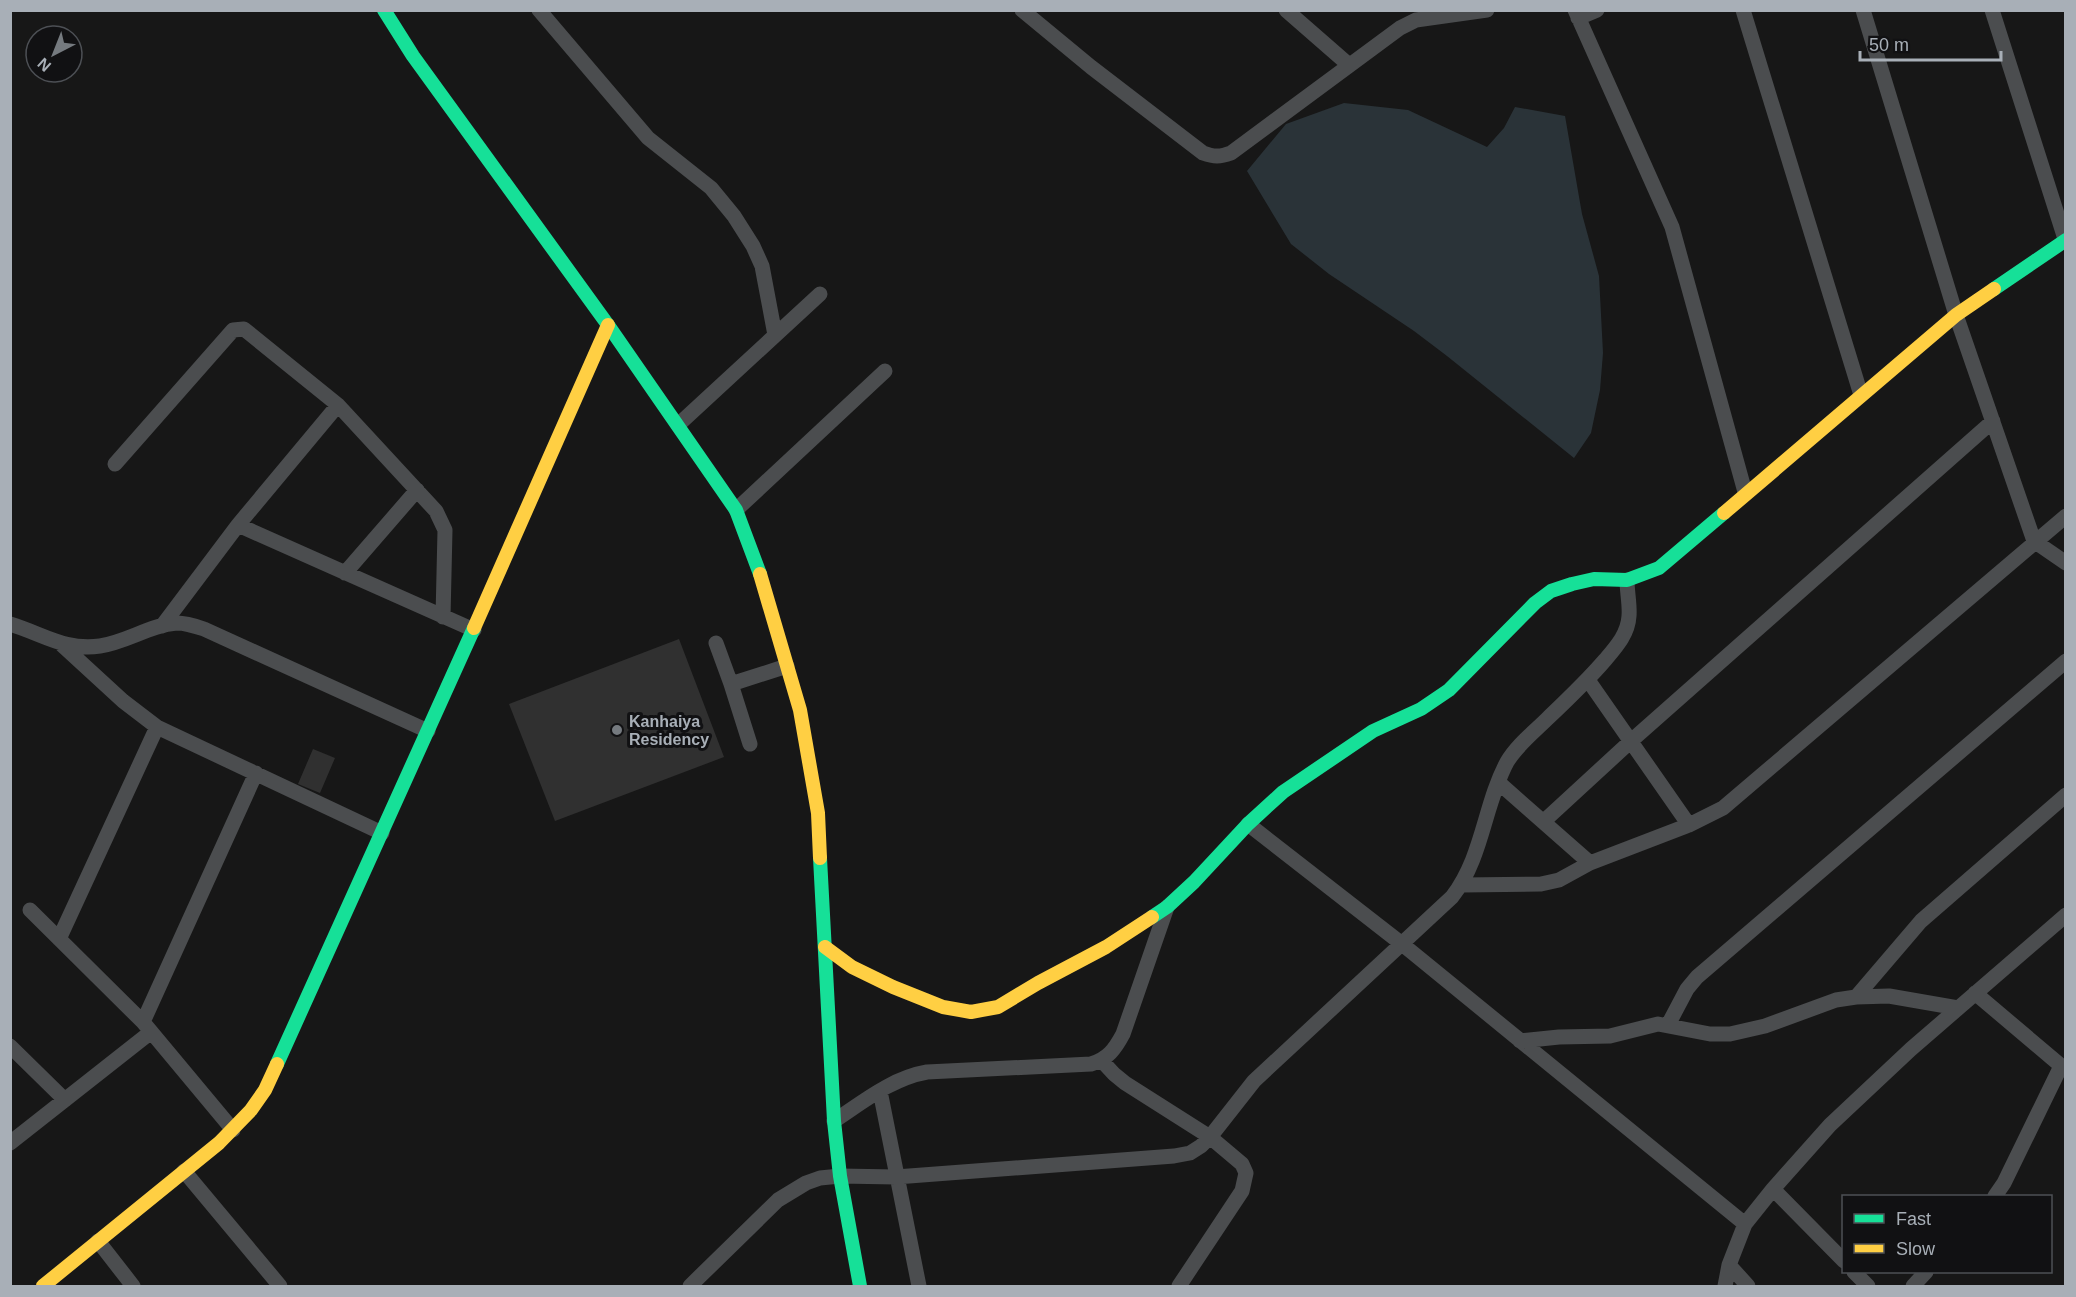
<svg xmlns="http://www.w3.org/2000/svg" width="2076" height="1297" font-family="Arial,sans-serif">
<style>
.water{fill:#2a3338}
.building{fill:#303030}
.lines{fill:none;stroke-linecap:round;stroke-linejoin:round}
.street{stroke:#4b4d4f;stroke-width:15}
.fast{stroke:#16e098;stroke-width:14}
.slow{stroke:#ffcf43;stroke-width:14}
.poi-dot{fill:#757a7f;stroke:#111113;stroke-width:2}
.labels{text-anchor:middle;stroke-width:6;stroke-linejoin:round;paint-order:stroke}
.poi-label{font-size:16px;font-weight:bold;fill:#a8afb7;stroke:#111113;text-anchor:start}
</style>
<rect width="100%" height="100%" fill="#171717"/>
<path class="water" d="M1344 103 1408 110 1487 147 1504 128 1515 107 1565 116 1582 214 1599 276 1603 353 1600 390 1591 433 1574 458 1447 356 1414 331 1329 274 1291 244 1247 171 1286 124Z"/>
<path class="building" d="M679 639 724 757 555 821 509 704Z
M313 749 335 758 320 793 298 784Z"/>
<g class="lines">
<path class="street" d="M539 10 648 138 711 188 734 216 753 246 762 266 775 335
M1022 10 1091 67 1203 153C1214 157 1220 157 1231 153L1400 28 1416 20 1487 10
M1286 10 1349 65
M1575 10 1672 227 1745 492
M1743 10 1861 395
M1863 10 1956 315 2034 541 2066 563
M1992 10 2066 242
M1578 18 1597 10
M678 425 820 294
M115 464 233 330 244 329 338 405 436 511 445 530 443 617
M736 510 885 371
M238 525 474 630
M345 573 417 490
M10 624C43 634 65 651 100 646 127 642 150 625 177 623 186 623 195 626 204 629L428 731
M162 626 238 525 338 405
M716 643 731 684
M62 645 123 701 157 727 382 833
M1588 680 1689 825
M750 744 731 684 787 666
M1498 782 1590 863
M1543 822 1631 741 1993 421
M1248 824 1402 944 1745 1224
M1462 885 1541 884 1559 880 1590 863 1689 825 1723 808 2066 516
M30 910 143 1022 233 1130
M59 939 157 727
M1975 993 2066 1070
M1856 997 1921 921 2066 795
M143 1022 256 773
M1668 1025 1687 989 1697 977 2066 661
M1520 1041 1559 1037 1610 1036 1658 1024 1710 1034H1730L1765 1026 1836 1000 1856 997 1889 996 1958 1008
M10 1046 65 1100
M1102 1061 1114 1074 1125 1083 1210 1137 1242 1164 1246 1173 1242 1191 1179 1286
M880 1091 919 1286
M834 1121C863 1102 892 1078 927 1072L1091 1064C1108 1059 1115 1049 1123 1034L1167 907
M10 1143 151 1032
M184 1171 280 1286
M1773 1189 1844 1261
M1995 1196 2004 1183 2061 1066
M98 1241 133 1286
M1729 1265 1748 1286
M1854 1272 1868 1286
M690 1286 778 1200 806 1183 820 1178 840 1176 896 1177 1174 1156 1190 1153 1201 1146 1210 1137 1254 1081 1452 897C1483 857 1484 805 1507 762 1517 745 1534 732 1548 718 1568 699 1587 681 1605 660 1616 647 1628 634 1629 616 1630 605 1627 592 1627 580
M1725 1286 1729 1265 1745 1224 1773 1189 1830 1125 1911 1049 2066 915
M1913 1286 1926 1272"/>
<path class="fast" d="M384 10 413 56 608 325 736 510 760 574
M1994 289 2066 240
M820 858 834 1121 840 1176 860 1286
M1152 917 1167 907 1194 882 1248 824 1283 792 1373 731 1421 709 1449 690 1535 603 1551 591 1572 584 1594 579 1627 580 1659 568 1724 513
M277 1064 474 628"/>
<path class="slow" d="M1724 513 1956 315 1994 289
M760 574 800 710 818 813 820 858
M474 628 608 325
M825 947 852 967 893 987 943 1007 971 1012 998 1007 1038 983 1106 947 1152 917
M43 1286 219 1143 251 1110 265 1090 277 1064"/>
</g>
<circle class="poi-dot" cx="617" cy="730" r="6"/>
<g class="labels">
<g class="poi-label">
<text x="629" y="727">Kanhaiya<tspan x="629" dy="18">Residency</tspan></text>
</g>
</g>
<rect width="2076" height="1297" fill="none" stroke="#a8afb7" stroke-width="24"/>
<rect x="1842" y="1195" width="210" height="78" fill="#111113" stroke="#4d5055" stroke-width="1.5"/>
<rect x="1854" y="1214" width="30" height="9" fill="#16e098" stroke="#4d5055" stroke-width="1.5"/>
<text x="1896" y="1225" font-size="18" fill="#a8afb7">Fast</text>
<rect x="1854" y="1244" width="30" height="9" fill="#ffcf43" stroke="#4d5055" stroke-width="1.5"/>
<text x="1896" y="1255" font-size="18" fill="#a8afb7">Slow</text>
<g transform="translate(54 54) rotate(222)"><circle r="28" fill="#111113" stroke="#4d5055" stroke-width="1.5"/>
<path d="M0-4.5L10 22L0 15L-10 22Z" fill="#757a7f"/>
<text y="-9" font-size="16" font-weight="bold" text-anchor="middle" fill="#a8afb7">N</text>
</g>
<path d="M1860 51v9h141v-9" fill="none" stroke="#a8afb7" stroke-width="3"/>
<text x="1869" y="51" font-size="18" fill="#a8afb7" stroke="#111113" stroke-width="4.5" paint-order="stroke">50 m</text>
</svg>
